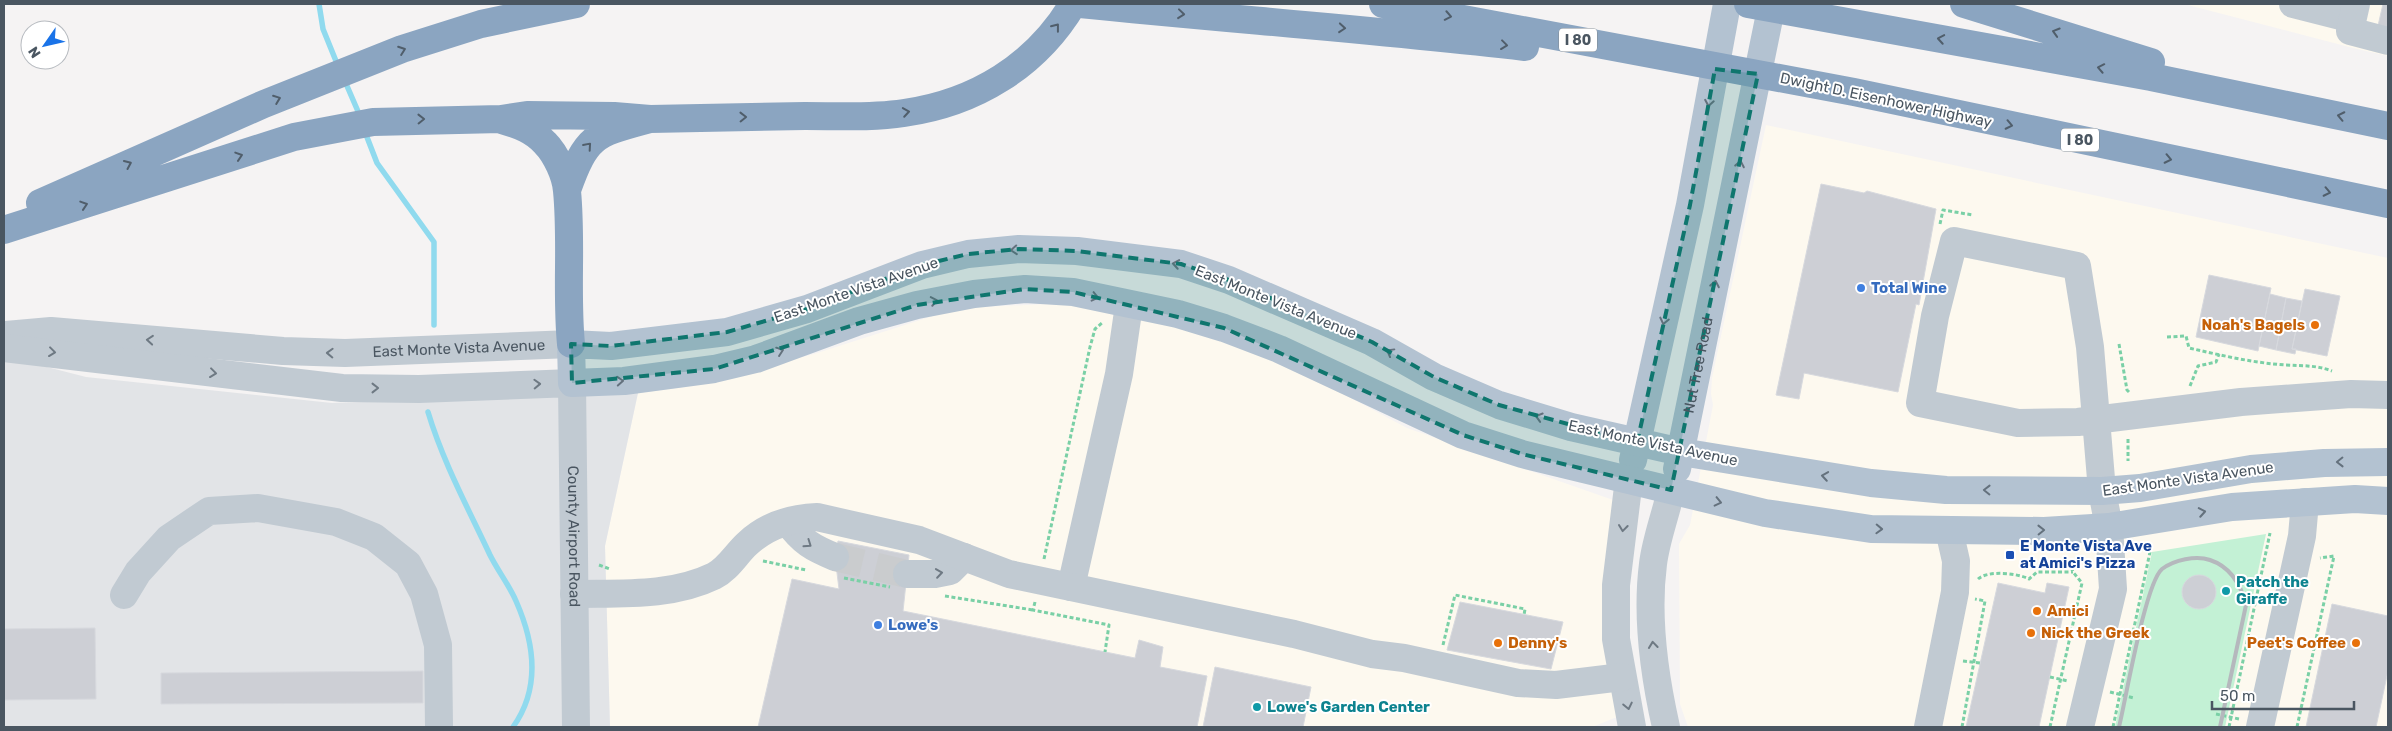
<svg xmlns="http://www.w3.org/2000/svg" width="2392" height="731" font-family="Rubik,sans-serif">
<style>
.commercial{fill:#fdf9ef}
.airport{fill:#e2e4e7}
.green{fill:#c3f1d5}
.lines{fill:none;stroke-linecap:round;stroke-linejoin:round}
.stream{stroke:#90daee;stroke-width:5.5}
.building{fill:#cdcfd5;stroke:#d7d9de}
.minor-tunnel{stroke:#caccce;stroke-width:28;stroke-dasharray:28 14;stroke-linecap:butt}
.path{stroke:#7ad0a6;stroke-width:3;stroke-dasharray:4 2.5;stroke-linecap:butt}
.minor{stroke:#c1cad2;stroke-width:28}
.major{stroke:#b3c2d1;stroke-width:28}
.highway{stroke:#8ba5c1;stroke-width:28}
.rail{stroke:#b5b8bd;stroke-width:4}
.oneway{stroke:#505e6b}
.oneway2{stroke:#64717d}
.oneway3{stroke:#6e7983}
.marked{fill:#0f766e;fill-opacity:0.2;stroke:#0f766e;stroke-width:4;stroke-dasharray:10 6;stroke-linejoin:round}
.shop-dot{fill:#3f7fe0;stroke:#fff;stroke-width:2}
.food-dot{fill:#e8710a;stroke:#fff;stroke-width:2}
.transit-dot{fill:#1a4fb4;stroke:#fff;stroke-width:2}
.culture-dot{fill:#0f9aa8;stroke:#fff;stroke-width:2}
.labels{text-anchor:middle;stroke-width:4;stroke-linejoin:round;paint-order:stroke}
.shield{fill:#fff;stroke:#808990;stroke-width:1}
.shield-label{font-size:14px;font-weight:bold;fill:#4a5661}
.street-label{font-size:15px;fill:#4a5661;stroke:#fff}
.shop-label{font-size:15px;font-weight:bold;fill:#366cbe;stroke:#fff;text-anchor:start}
.food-label{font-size:15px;font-weight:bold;fill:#c56008;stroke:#fff;text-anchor:start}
.transit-label{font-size:15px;font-weight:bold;fill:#164399;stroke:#fff;text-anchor:start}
.culture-label{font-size:15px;font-weight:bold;fill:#0d838f;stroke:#fff;text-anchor:start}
</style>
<rect width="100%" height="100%" fill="#f5f3f3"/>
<path class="commercial" d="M2184 4H2388V56L2353 48Z
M1766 125 2388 258V727H1688L1680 704 1679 544 1690 525 1713 405 1711 394 1712 378Z
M1070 303 1233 335 1407 428 1616 501 1632 711 1592 727H610L605 546 638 393 684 387 814 354 958 308Z"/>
<path class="airport" d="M4 356 86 377 332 403 638 393 605 546 610 727H4Z"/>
<path class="green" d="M2266 534 2225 727H2115L2152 552Z"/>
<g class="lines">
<path class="stream" d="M319 4 323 29 338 66
M344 79 360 116
M365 132 377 163 434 242V325
M428 412C443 462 468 508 490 555 498 571 509 585 516 601 535 644 541 688 513 727"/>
</g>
<path class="building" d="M2383 4H2388V33L2377 30Z
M1821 184 1864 193 1867 191 1936 209 1919 305 1916 304 1898 392 1804 373 1799 399 1776 395Z
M2209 275 2271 288 2258 351 2196 337Z
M2305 289 2340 296 2327 356 2292 349Z
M2270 294 2286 298 2276 350 2259 346Z
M2286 298 2302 301 2292 349H2296L2295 354 2276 350Z
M838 541 909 555 903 611 1135 658 1139 640 1163 647 1160 667 1207 676 1197 727H758L792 579 839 589 835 557Z
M2182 592a17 17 0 1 1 34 0a17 17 0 1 1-34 0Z
M1998 583 2045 593 2047 583 2069 587 2039 727H1966Z
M1460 602 1563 622 1551 669 1447 650Z
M2332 604 2388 616V671L2376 727H2306Z
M95 628 96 699 4 700V629Z
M1215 667 1311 687 1303 727H1203Z
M423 671V703L161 704V673Z"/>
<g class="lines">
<path class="minor-tunnel" d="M835 557 907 574"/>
<path class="path" d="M1940 224 1943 210 1973 215
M2167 337 2186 336 2189 348C2220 355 2253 363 2286 365 2303 366 2316 365 2332 371
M2119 344 2127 390 2129 392
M2190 386 2198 366 2216 362 2219 354
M2128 439V461
M1044 559 1090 347 1095 329 1102 323
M763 561 806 570
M599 565 610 569
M844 578 890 587
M1978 579C1988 570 2017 573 2029 579L2037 572H2073
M945 596 1033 610
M1035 602 1033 610 1109 625 1105 652
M1443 645 1455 595 1525 609 1524 615
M1963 661 1980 663
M2050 677 2068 681
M2110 692 2134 698
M2216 714 2239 719
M1962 727 1985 601 1975 599
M2050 727 2082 583 2073 572 2068 560
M2113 727 2150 552
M2229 727 2270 533
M2297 727 2334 556 2320 558"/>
<g class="minor">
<path d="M2293 4 2352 19"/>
<path d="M2356 4 2350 31 2388 41"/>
<path id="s1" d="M6 335 51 331 283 351 345 353 571 344"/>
<path id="s2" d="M4 348 342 388 419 389 572 383 576 727"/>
<path d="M1629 479 1616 585V639L1632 727"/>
<path d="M788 522C802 542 813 548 835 557"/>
<path d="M907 574H935L950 571 964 557"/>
<path d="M1071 587 1119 374 1129 305"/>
<path d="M574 594C620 593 671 597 714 576 728 569 736 554 747 544 766 526 791 518 817 517L919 540 1009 574 1294 634 1372 654 1404 658 1518 683 1556 685 1622 677"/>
<path d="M124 595 138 572 169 538 209 511 258 508 336 522 374 537 408 564 424 594 438 645 439 727"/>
<path d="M1666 727C1654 674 1646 618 1653 564 1656 539 1666 514 1671 490"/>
<path d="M1928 727 1955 592 1956 561 1949 530"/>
<path d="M2080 727 2113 589 2109 527 2102 491 2090 347 2077 266 1954 241 1935 316 1920 403 2018 423 2078 422 2241 402 2351 394 2388 395"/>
<path d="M2260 727 2302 536 2305 502"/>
</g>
<g class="major">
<path d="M1633 460 1690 205 1727 4"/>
<path d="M2388 462 2324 463 2251 469 2140 488 2102 491 1946 490 1871 483 1681 452 1571 427 1499 405 1434 377 1372 342 1229 280 1181 264 1077 251 1019 249 968 254 922 265 807 309 727 332 611 346 571 344 572 383 624 381 714 369 756 359 859 321 917 305 974 294 1025 289 1073 292 1178 314 1224 328 1279 349 1463 435 1522 454 1765 513 1871 529 2044 531 2109 527 2232 507 2355 499 2388 501"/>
<path id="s3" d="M1677 469 1772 4"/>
</g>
<path class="highway" d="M1080 4C1228 19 1377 30 1525 47
M1383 4 1854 92 2388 204
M1748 4 2151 77 2388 126
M1964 4 2151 62
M502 120C519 125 533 130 545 143 556 154 566 176 567 191 572 242 566 294 571 344
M567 190C587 134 595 134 650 119 702 118 754 117 805 116 838 116 872 118 904 113 975 103 1036 66 1073 4
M40 203 264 104 402 49 481 24 576 4
M4 230 294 137 373 122 501 119 527 115 614 116 650 119"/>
<path class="rail" d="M2119 727C2126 699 2145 584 2162 569 2174 560 2196 555 2210 560 2231 567 2241 585 2246 605L2220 727"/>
</g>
<defs><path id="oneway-chevron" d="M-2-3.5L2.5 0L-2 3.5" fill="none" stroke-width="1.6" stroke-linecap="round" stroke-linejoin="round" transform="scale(1.25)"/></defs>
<g class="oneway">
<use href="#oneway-chevron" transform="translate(1181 14) rotate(6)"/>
<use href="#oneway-chevron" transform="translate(1448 16) rotate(11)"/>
<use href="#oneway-chevron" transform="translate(1056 27) rotate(-52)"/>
<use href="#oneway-chevron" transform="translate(1342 28) rotate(5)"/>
<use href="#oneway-chevron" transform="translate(2056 32) rotate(-163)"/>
<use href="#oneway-chevron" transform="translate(1941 39) rotate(-170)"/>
<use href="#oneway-chevron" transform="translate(1504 45) rotate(7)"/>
<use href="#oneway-chevron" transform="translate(402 50) rotate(-20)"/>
<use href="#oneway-chevron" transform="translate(2101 68) rotate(-169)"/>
<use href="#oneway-chevron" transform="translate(277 99) rotate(-21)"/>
<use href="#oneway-chevron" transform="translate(906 112) rotate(-9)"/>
<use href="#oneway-chevron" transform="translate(2341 116) rotate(-168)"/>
<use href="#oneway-chevron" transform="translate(743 117) rotate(-1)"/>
<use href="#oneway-chevron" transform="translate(421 119) rotate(-1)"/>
<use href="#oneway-chevron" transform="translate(2009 125) rotate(12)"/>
<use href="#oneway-chevron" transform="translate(588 146) rotate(-49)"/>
<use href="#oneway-chevron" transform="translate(239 156) rotate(-18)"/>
<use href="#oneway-chevron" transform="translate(2168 159) rotate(12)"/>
<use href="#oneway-chevron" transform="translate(128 164) rotate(-24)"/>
<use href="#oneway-chevron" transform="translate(2327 192) rotate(12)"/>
<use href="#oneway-chevron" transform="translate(84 205) rotate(-18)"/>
</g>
<g class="oneway2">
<use href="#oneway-chevron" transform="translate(1709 103) rotate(100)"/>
<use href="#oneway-chevron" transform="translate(1740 164) rotate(-79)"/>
<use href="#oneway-chevron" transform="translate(1014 250) rotate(176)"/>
<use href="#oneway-chevron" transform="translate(1176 264) rotate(-170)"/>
<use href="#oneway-chevron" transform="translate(1715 284) rotate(-79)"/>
<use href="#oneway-chevron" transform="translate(1095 297) rotate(13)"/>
<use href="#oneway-chevron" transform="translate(934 301) rotate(-10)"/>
<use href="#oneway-chevron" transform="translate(1664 321) rotate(103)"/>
<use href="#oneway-chevron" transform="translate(780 351) rotate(-19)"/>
<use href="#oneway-chevron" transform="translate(1390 352) rotate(-151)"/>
<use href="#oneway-chevron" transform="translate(620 381) rotate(-4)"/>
<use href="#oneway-chevron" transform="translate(1539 417) rotate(-163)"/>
<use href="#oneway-chevron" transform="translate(2340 462) rotate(179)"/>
<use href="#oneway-chevron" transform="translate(1825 476) rotate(-171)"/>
<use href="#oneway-chevron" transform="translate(1987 490) rotate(-179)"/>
<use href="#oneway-chevron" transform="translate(1718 502) rotate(13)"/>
<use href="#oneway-chevron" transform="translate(2202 512) rotate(-10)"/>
<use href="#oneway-chevron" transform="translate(1879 529) rotate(2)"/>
<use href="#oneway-chevron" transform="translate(2041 530) rotate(-1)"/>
</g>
<g class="oneway3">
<use href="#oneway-chevron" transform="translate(150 340) rotate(-175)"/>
<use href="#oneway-chevron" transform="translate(52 352) rotate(7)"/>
<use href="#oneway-chevron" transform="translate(330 353) rotate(-178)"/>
<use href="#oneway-chevron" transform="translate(213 373) rotate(7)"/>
<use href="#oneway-chevron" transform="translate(537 384) rotate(-2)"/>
<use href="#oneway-chevron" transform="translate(375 388)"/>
<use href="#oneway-chevron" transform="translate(1623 528) rotate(97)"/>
<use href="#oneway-chevron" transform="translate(808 544) rotate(35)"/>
<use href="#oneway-chevron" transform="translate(939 573) rotate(-8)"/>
<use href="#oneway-chevron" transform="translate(1653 645) rotate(-96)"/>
<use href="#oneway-chevron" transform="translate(1628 706) rotate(78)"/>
</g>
<path class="marked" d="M1715 69 1758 74 1671 490 1522 454 1463 435 1224 328 1073 292 1025 289 917 305 714 369 572 383 571 344 611 346 727 332 807 309 922 265 968 254 1019 249 1077 251 1181 264 1229 280 1372 342 1434 377 1499 405 1637 443 1690 205Z"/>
<g class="shop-dot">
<circle cx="1861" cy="288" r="5"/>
<circle cx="878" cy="625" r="5"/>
</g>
<g class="food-dot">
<circle cx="2315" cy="325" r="5"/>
<circle cx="2037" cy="611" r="5"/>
<circle cx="2031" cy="633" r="5"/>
<circle cx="1498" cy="643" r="5"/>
<circle cx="2356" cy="643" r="5"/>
</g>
<rect class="transit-dot" x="2005" y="550" width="10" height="10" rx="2.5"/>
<g class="culture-dot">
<circle cx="2226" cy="591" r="5"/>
<circle cx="1257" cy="707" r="5"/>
</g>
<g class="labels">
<g class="shield">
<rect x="1559" y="28.5" width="38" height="23" rx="4"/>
<rect x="2061" y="128.5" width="38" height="23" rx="4"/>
</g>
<g class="shield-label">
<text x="1578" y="45">I 80</text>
<text x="2080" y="145">I 80</text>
</g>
<g class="street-label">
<text transform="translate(1886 100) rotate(12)" y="5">Dwight D. Eisenhower Highway</text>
<text transform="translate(856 290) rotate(-19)" y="5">East Monte Vista Avenue</text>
<text transform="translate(1276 302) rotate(22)" y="5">East Monte Vista Avenue</text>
<text dy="5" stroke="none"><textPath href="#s1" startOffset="454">East Monte Vista Avenue</textPath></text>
<text dy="5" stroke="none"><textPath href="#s3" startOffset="106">Nut Tree Road</textPath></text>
<text transform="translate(1653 443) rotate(12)" y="5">East Monte Vista Avenue</text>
<text transform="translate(2188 479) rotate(-8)" y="5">East Monte Vista Avenue</text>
<text dy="5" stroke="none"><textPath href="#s2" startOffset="724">County Airport Road</textPath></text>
</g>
<g class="shop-label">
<text x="1871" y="293">Total Wine</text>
<text x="888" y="630">Lowe's</text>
</g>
<g class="food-label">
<text x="2305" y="330" text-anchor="end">Noah's Bagels</text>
<text x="2047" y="616">Amici</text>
<text x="2041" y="638">Nick the Greek</text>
<text x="1508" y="648">Denny's</text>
<text x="2346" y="648" text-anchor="end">Peet's Coffee</text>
</g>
<g class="transit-label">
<text x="2020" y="551">E Monte Vista Ave<tspan x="2020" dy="17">at Amici's Pizza</tspan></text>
</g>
<g class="culture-label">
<text x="2236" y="587">Patch the<tspan x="2236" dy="17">Giraffe</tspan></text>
<text x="1267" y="712">Lowe's Garden Center</text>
</g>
</g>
<rect width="2392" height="731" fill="none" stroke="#4a5661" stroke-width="10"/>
<g transform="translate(45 45) rotate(236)"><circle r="24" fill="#ffffff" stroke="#b7bbc0"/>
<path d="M0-4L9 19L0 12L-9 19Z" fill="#1a73e8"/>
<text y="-8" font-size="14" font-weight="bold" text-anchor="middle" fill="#4a5661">N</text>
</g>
<path d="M2212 701v8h142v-8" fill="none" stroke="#4a5661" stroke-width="2.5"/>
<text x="2220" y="701" font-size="15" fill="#4a5661" stroke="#ffffff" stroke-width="4" paint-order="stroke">50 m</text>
</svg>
